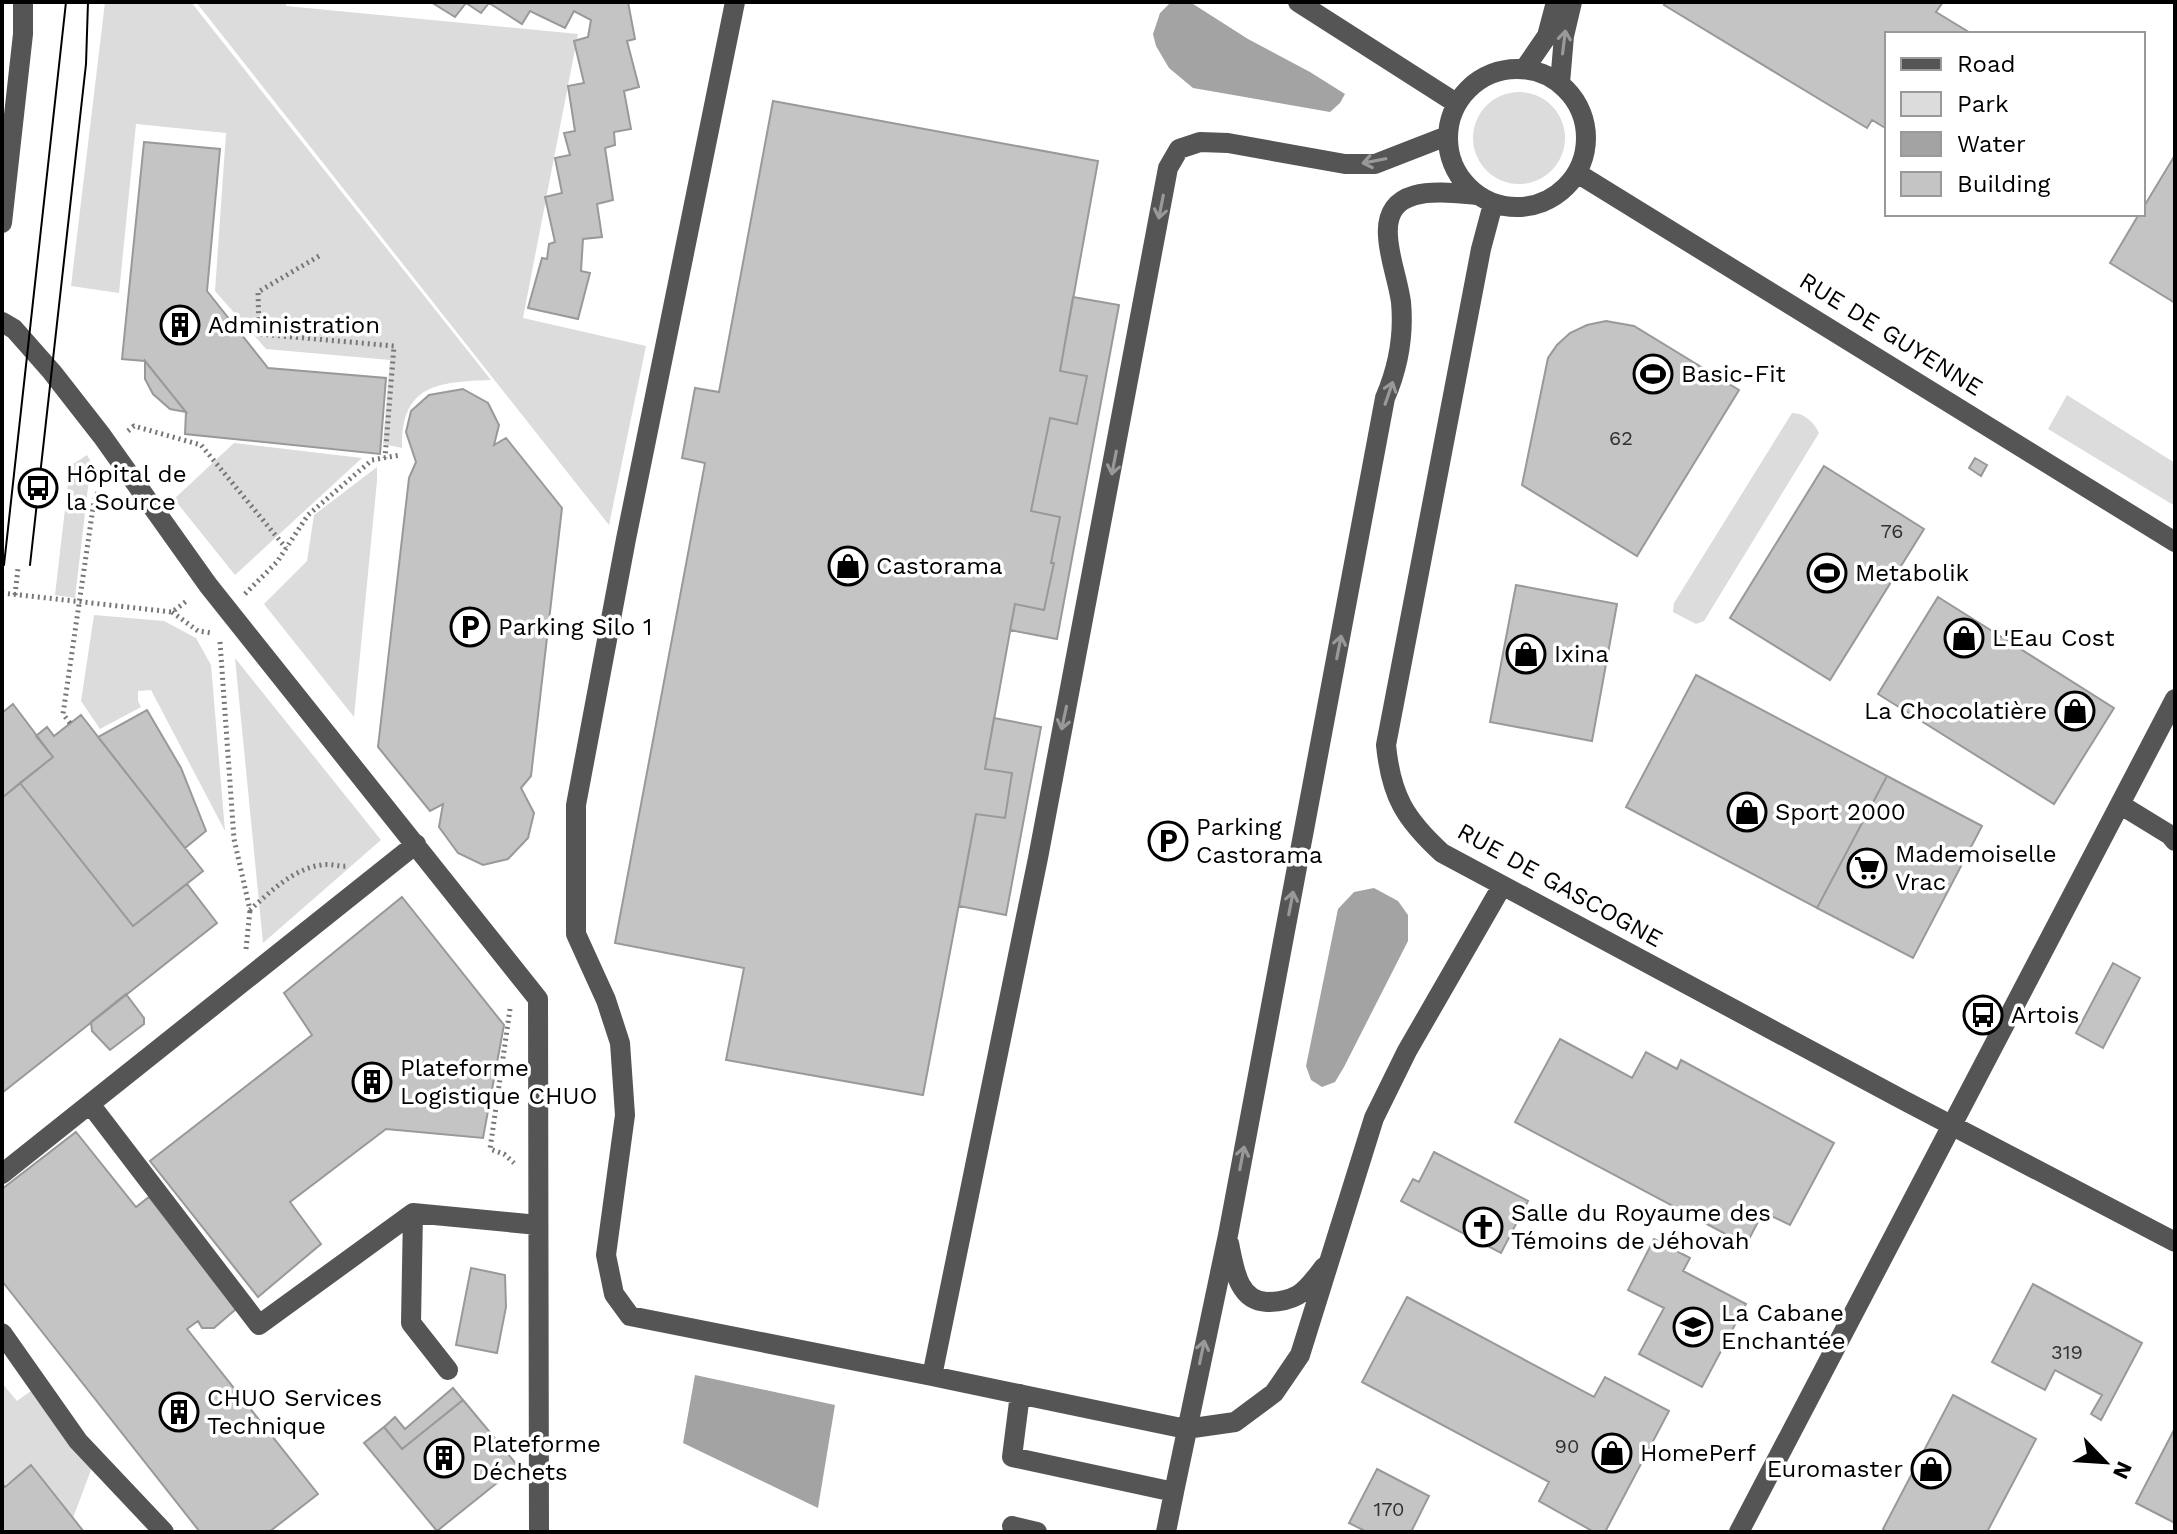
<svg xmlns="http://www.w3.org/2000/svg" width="2177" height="1534" font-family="'Work Sans',sans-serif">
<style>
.green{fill:#dcdcdc}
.water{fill:#a3a3a3}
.building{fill:#c4c4c4;stroke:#999;stroke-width:2}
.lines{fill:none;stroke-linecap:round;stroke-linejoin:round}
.path{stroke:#777;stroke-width:5;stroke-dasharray:2 4;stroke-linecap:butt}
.minor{stroke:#555;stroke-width:20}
.tram{stroke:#000;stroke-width:2}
.oneway{stroke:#999}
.labels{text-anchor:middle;stroke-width:7;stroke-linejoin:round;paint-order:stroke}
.number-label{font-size:20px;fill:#313131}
.poi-label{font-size:24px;fill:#000;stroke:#fff;text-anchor:start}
.street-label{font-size:24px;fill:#000;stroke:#fff}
</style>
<rect width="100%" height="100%" fill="#fff"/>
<path class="green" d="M105 2H191L491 380C438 382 401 384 402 448L383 444 390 360 266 349 215 291 226 133 136 124 119 293 71 286Z
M196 2H286V6L578 34 523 318 646 346 609 525Z
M1473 138a46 46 0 1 1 92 0a46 46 0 1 1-92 0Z
M2067 395 2175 463V506L2048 429Z
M1792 413C1804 413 1814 422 1819 433L1704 621 1696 624 1673 612 1674 603Z
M234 443 362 458 235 575 174 499Z
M87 455 91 462 75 598 55 595 70 466Z
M377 467V481L354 717 264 604 307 561 314 515Z
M94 615 164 621 196 638 211 665 225 831 151 690 138 691V701L141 707 100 729 81 701Z
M235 658 381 840 263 943Z
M2 1383 17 1401 35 1388 94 1462 73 1518 32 1465 2 1487Z"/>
<path class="water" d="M1171 2H1190L1248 39 1310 72 1345 94 1340 103 1330 112 1193 88 1169 68 1156 46 1153 34 1160 13Z
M1374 888 1398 901 1408 915V941L1344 1067 1335 1082 1322 1087 1311 1080 1306 1066 1338 909 1354 892Z
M695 1375 835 1405 818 1508 683 1443Z"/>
<path class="building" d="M431 2H628L635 39 627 41 639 87 624 91 631 129 614 132 615 145 605 148 613 200 597 204 602 237 583 239 581 271 590 273 578 319 528 308 542 258 547 259 549 244 555 242 545 197 562 193 555 158 570 155 564 133 575 131 568 86 584 83 574 41 588 37 591 20 574 11 565 28 530 11 522 24 489 3 481 13 466 3 455 17Z
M1666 2H1943L1936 12 1972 34H1887V129L1872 120 1867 128 1664 5Z
M773 101 1098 161 1060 371 1087 376 1077 424 1050 418 1031 511 1060 517 1051 563H1054L1044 610 1015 604 985 769 1012 773 1005 818 976 814 923 1095 726 1060 744 968 615 943 705 463 682 458 695 388 719 392Z
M144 142 220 149 207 291 268 368 386 378 380 454 185 434 186 412 145 361 122 359Z
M2175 155V303L2110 263 2139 214H2143V208Z
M1073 297 1119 305 1057 639 1010 630 1015 604 1044 610 1054 563H1051L1060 517 1031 511 1050 418 1077 424 1087 376 1060 371Z
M1606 321 1634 326 1739 390 1637 556 1522 485 1548 358 1557 345 1570 333 1587 325Z
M145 361 186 412 170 409 153 394 145 379Z
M463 389 488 403 499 425 494 445 506 438 562 508 531 776 521 788 534 813 528 838 508 859 483 865 458 853 439 827 443 804 430 811 378 747 409 478 416 462 406 432 411 411 429 395Z
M1975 458 1987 465 1981 476 1969 468Z
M1824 466 1924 529 1830 680 1730 618Z
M1516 585 1617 604 1592 741 1490 722Z
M1938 597 2114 708 2054 804 1878 694Z
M1696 675 1887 776 1817 908 1626 807Z
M13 704 53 757 2 798V713Z
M147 710 181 768 206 831 185 848 98 737Z
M81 715 203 871 133 926 20 783 53 757 36 736 47 727 54 736Z
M994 718 1041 727 1006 915 959 906 976 814 1005 818 1012 773 985 769Z
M1887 776 1982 826 1913 958 1817 908Z
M20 783 133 926 187 884 217 923 2 1093V798Z
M402 897 504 1025 483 1138 386 1129 290 1202 321 1244 258 1297 150 1161 312 1035 284 993Z
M2113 963 2140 978 2103 1048 2076 1033Z
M126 994 144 1018V1024L110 1050 92 1031 91 1022Z
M1560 1039 1632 1078 1646 1052 1677 1069 1681 1060 1834 1143 1790 1225 1763 1212 1746 1245 1515 1122Z
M76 1132 136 1207 149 1197 236 1309 214 1328H202L198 1321 187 1329 318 1494 269 1532H200L2 1281V1189Z
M1434 1152 1528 1201 1501 1253 1401 1201 1413 1179 1419 1182Z
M1654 1239 1690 1258 1683 1271 1746 1304 1702 1387 1639 1354 1664 1308 1628 1290Z
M471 1268 505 1275 506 1307 497 1353 456 1345Z
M2033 1284 2142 1343 2101 1420 2091 1414 2102 1395 2055 1370 2045 1390 1992 1362Z
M1407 1297 1594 1397 1605 1377 1669 1411 1605 1532H1594L1539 1501 1549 1482 1362 1382Z
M453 1388 463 1400 402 1449 384 1427 395 1417 405 1429Z
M1953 1395 2036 1439 1987 1532H1887L1883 1529Z
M463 1400 518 1466 437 1531 364 1443 384 1427 402 1449Z
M2175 1428V1523L2136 1503Z
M31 1465 84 1532H2V1483L5 1487Z
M1377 1469 1429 1496 1411 1532H1367L1349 1523Z"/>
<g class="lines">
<path class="path" d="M319 256 258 292 259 334 394 346 385 458
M128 431 134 426 201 445 286 548
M2 593 172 612 188 600
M245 594 277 562 308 515 372 460 400 455
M15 595 18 568
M172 612 198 631 212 633
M220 642 234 839 250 910C270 892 293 869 321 865 330 863 339 867 346 866
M70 723 63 714 94 501 104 479
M246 949 250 910
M510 1009 490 1149 504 1154 514 1163"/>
<path class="minor" d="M735 2 626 539 576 805V934L606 1000 620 1043 625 1115 606 1255 614 1294 630 1316 932 1376
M1298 2 1456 103
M1525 68 1547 36 1556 2
M1448 138a69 69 0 1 1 138 0a69 69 0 1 1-138 0Z
M1560 83 1564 36 1572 2
M1447 136 1375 164H1345L1228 143 1200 142 1179 149 1168 168 1038 858 932 1376 1186 1429 1235 1422 1274 1393 1300 1355 1374 1118 1407 1051 1502 886
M1577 173 2175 542
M1493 204 1481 249 1386 745C1391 796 1405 819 1442 853L1905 1101 2175 1242
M2 223 23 34V2
M2 322 14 329 52 372 102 436 208 585 538 999 539 1532
M2121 805 2170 835 2175 841
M90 1104 259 1325 413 1213 538 1225
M2 1174 416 844
M413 1213 411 1323 448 1370
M1229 1243C1234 1266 1237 1301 1267 1302 1277 1302 1289 1300 1298 1295 1308 1289 1317 1276 1324 1267
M2 1333 78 1441 164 1532
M1020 1394 1012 1457 1174 1492 1228 1235 1385 398C1398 368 1404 335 1401 302 1398 280 1389 258 1388 236 1384 183 1442 192 1476 195
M1012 1526 1037 1532
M1166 1532 1174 1492
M1739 1532 2175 699"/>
<path class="tram" d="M4 565 66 2
M30 565 86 64 88 2"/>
</g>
<defs><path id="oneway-shaft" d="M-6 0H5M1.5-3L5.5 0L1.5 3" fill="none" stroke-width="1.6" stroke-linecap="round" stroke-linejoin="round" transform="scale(2)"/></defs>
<g class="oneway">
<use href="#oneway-shaft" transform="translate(1564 42) rotate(-83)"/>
<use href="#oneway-shaft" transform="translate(1374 161) rotate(169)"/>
<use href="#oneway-shaft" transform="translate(1161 207) rotate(101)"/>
<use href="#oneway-shaft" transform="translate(1389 393) rotate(-71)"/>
<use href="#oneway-shaft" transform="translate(1114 463) rotate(101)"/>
<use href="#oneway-shaft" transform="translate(1339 647) rotate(-79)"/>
<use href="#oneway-shaft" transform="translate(1064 718) rotate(102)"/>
<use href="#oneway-shaft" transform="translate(1291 903) rotate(-79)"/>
<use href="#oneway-shaft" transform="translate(1242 1158) rotate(-79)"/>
<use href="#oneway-shaft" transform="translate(1202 1352) rotate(-78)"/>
</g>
<defs>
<g id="building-ring" transform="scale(2)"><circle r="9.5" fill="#fff" stroke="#000" stroke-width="1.5"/><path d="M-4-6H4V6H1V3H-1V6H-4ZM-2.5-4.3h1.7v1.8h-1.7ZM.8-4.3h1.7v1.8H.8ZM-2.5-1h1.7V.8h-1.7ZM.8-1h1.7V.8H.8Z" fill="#000"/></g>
<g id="stadium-ring" transform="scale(2)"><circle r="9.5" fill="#fff" stroke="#000" stroke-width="1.5"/><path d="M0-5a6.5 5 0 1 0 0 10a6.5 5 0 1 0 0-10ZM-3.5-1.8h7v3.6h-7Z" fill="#000"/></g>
<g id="bus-ring" transform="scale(2)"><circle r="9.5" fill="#fff" stroke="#000" stroke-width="1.5"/><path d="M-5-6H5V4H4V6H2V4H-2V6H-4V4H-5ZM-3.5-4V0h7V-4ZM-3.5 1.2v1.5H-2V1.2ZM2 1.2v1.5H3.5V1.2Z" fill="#000"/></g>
<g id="shop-ring" transform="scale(2)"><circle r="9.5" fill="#fff" stroke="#000" stroke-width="1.5"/><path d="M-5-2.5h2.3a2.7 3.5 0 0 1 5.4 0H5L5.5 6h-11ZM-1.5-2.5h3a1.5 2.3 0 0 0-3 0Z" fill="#000"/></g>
<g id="parking-ring" transform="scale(2)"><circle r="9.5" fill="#fff" stroke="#000" stroke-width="1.5"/><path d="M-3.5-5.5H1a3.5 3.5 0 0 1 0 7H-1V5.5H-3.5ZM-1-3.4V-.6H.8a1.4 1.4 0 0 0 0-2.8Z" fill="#000"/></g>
<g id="supermarket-ring" transform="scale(2)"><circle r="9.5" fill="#fff" stroke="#000" stroke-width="1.5"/><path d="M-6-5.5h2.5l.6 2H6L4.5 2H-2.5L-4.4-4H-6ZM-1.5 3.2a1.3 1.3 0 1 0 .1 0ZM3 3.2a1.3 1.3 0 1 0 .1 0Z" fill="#000"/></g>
<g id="church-ring" transform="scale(2)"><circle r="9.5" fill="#fff" stroke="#000" stroke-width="1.5"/><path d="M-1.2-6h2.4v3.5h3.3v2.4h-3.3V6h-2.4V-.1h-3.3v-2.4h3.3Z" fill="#000"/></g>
<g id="school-ring" transform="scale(2)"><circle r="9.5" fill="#fff" stroke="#000" stroke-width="1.5"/><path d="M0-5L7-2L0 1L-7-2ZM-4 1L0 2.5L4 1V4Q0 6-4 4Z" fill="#000"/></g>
</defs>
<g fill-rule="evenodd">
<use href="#building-ring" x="180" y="325"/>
<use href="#stadium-ring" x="1653" y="374"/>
<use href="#bus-ring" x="38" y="488"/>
<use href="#shop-ring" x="848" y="566"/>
<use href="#stadium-ring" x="1827" y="573"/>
<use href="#parking-ring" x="470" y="627"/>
<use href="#shop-ring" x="1964" y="638"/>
<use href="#shop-ring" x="1526" y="654"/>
<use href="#shop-ring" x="2075" y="711"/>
<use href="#shop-ring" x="1747" y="812"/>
<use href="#parking-ring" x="1168" y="841"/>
<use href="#supermarket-ring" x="1867" y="868"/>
<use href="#bus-ring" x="1983" y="1015"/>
<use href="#building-ring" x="372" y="1082"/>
<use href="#church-ring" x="1483" y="1227"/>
<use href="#school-ring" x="1693" y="1327"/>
<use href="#building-ring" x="179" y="1412"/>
<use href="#shop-ring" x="1612" y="1453"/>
<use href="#building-ring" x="444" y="1458"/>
<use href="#shop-ring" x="1931" y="1469"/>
</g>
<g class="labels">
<g class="number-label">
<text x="1621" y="445">62</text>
<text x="1892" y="538">76</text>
<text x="2067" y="1359">319</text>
<text x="1567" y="1453">90</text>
<text x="1389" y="1516">170</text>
</g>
<g class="poi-label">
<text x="208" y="333">Administration</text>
<text x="1681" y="382">Basic-Fit</text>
<text x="66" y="482">Hôpital de<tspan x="66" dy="28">la Source</tspan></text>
<text x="876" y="574">Castorama</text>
<text x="1855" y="581">Metabolik</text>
<text x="498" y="635">Parking Silo 1</text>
<text x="1992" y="646">L'Eau Cost</text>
<text x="1554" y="662">Ixina</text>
<text x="2047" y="719" text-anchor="end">La Chocolatière</text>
<text x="1775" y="820">Sport 2000</text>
<text x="1196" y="835">Parking<tspan x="1196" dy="28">Castorama</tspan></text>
<text x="1895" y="862">Mademoiselle<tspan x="1895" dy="28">Vrac</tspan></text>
<text x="2011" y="1023">Artois</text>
<text x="400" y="1076">Plateforme<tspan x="400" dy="28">Logistique CHUO</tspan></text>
<text x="1511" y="1221">Salle du Royaume des<tspan x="1511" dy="28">Témoins de Jéhovah</tspan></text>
<text x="1721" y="1321">La Cabane<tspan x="1721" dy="28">Enchantée</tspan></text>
<text x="207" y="1406">CHUO Services<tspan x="207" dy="28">Technique</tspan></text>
<text x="472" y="1452">Plateforme<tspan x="472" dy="28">Déchets</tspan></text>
<text x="1640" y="1461">HomePerf</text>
<text x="1903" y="1477" text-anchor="end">Euromaster</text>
</g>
<g class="street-label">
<text transform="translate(1891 334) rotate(32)" y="8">RUE DE GUYENNE</text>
<text transform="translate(1560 885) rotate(29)" y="8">RUE DE GASCOGNE</text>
</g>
</g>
<rect width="2177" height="1534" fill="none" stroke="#000000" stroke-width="8"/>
<rect x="1885" y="32" width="260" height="184" fill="#ffffff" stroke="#999999" stroke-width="2"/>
<rect x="1901" y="58" width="40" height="12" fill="#555555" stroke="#999999" stroke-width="2"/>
<text x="1957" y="72" font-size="24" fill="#000000">Road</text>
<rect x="1901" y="92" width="40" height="24" fill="#dcdcdc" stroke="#999999" stroke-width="2"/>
<text x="1957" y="112" font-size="24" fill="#000000">Park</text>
<rect x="1901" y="132" width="40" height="24" fill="#a3a3a3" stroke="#999999" stroke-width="2"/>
<text x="1957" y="152" font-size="24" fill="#000000">Water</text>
<rect x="1901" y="172" width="40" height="24" fill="#c4c4c4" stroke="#999999" stroke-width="2"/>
<text x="1957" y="192" font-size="24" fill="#000000">Building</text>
<g transform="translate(2105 1462) rotate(115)" stroke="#ffffff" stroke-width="6" paint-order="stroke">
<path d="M0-6L14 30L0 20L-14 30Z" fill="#000000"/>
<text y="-12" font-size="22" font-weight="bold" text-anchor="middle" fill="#000000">N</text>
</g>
</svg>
